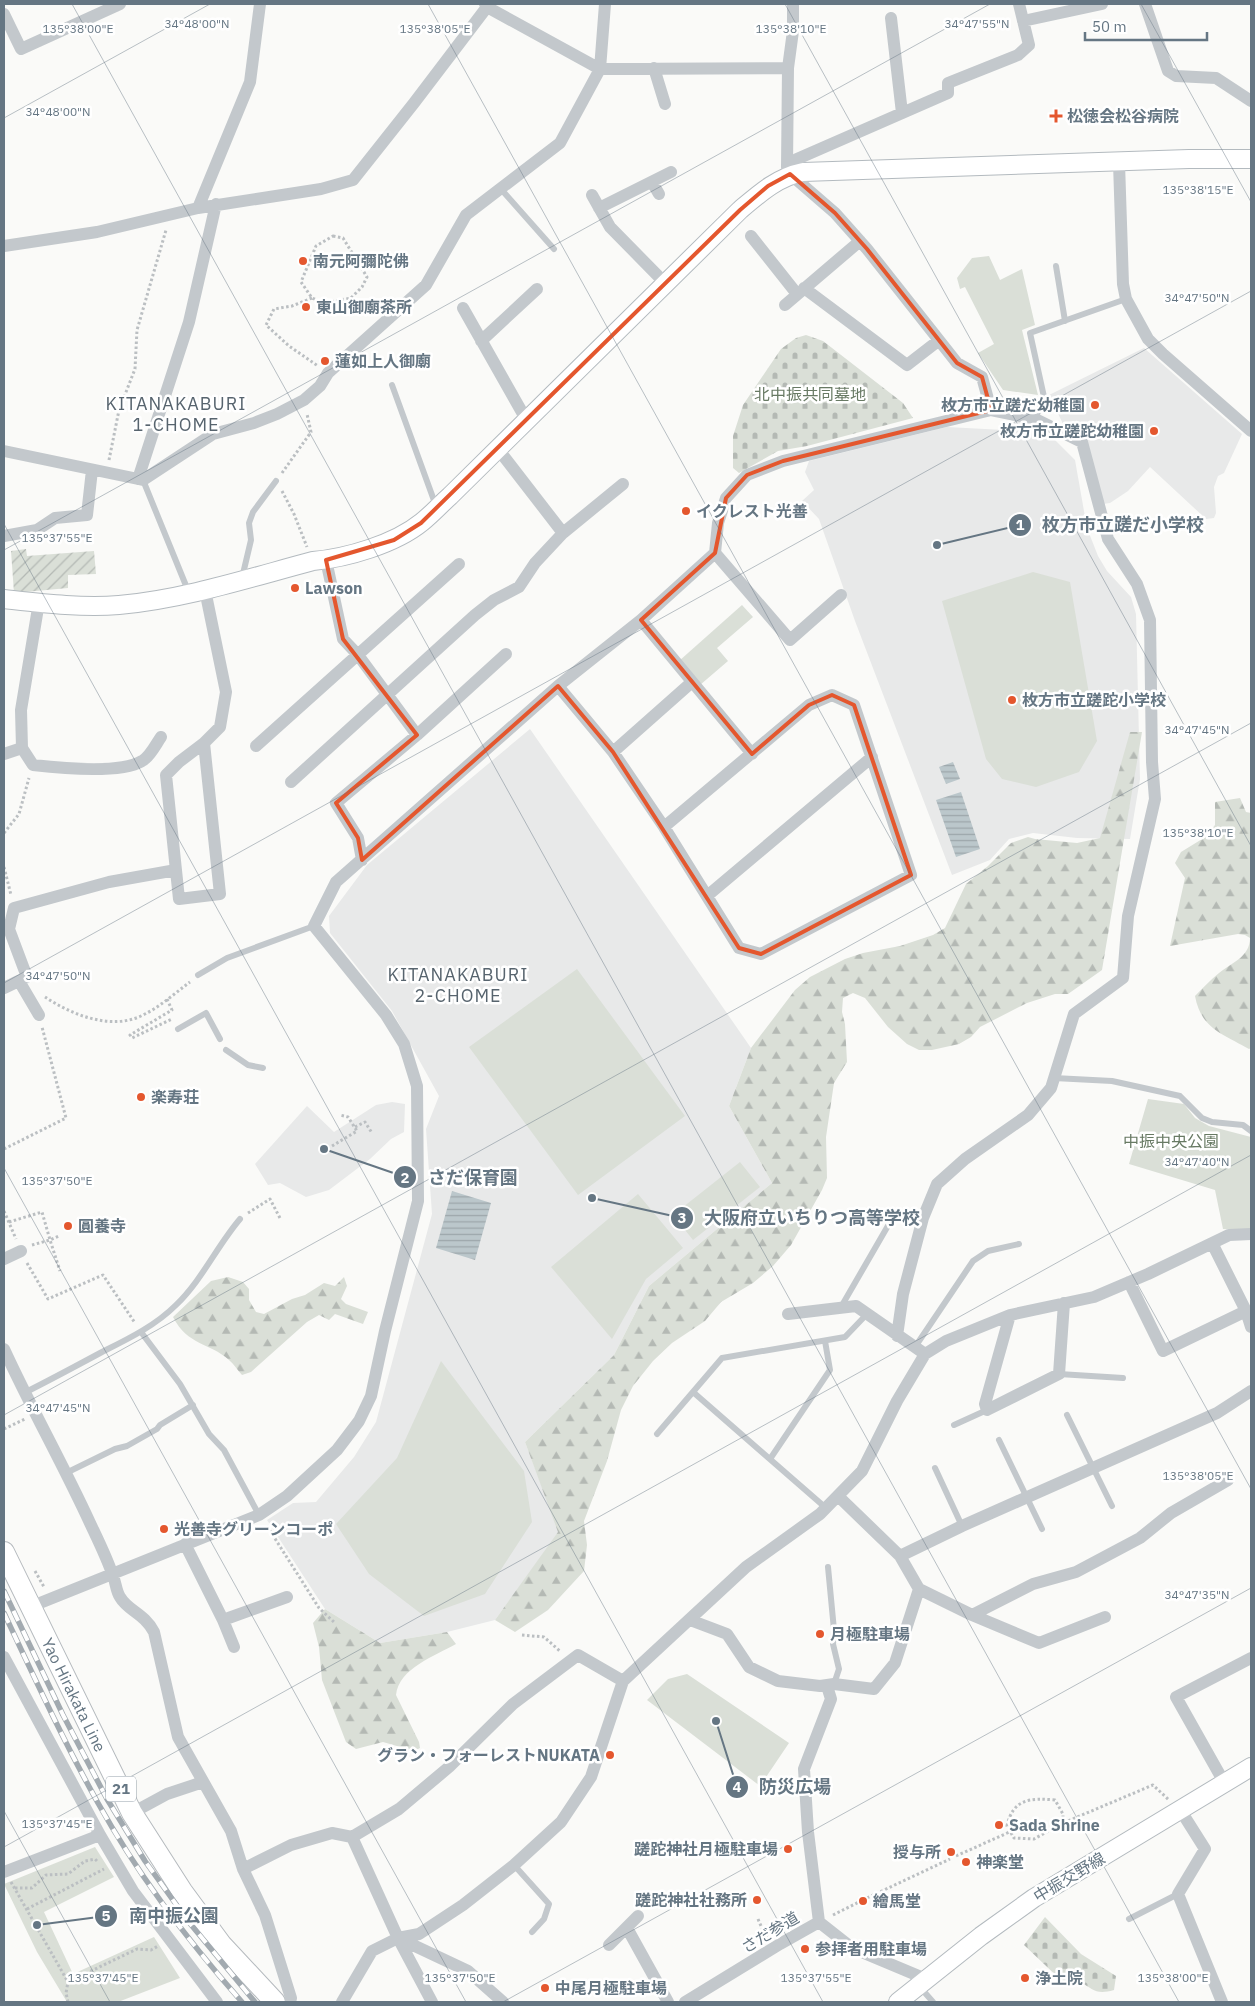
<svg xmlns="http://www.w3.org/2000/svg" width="1255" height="2006" font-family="'IBM Plex Sans','Noto Sans JP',sans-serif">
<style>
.built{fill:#e8e9e9}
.forest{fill:url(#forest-firs)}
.cemetery{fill:url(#cemetery-stones)}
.park{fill:#dadfd7}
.garden{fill:url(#garden-furrows)}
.water{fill:url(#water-rules)}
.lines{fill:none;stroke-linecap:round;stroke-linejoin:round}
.secondary-casing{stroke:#b3babf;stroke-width:20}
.primary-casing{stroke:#b5babe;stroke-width:22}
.path{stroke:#bbbfc2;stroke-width:3;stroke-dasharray:2.5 2.5;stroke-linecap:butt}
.lane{stroke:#c3c8cc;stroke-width:6}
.street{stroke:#c3c8cc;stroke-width:12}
.secondary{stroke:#fff;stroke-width:18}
.primary{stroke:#fff;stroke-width:20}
.rail-casing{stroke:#a2aab0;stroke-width:5.5}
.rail{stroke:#fff;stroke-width:4;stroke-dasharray:11;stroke-linecap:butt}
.marked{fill:none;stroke:#e4572e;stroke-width:4;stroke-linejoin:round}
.ticks{fill:none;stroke:#657683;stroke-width:1;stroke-opacity:0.45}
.poi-dot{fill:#e4572e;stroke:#fff;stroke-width:2}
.labels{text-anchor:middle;stroke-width:5;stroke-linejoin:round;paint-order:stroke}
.shield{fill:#fff;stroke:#939fa8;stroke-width:1}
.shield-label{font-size:15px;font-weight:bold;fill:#657683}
.poi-label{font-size:16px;font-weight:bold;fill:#657683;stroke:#fff;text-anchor:start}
.park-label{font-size:16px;fill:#687a64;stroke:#fff}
.street-label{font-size:16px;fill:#657683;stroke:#fff}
.neighbourhood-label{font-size:18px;letter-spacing:1px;fill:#57646e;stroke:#fff}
.ticks-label{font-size:12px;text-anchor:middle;fill:#657683;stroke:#fff;stroke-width:5;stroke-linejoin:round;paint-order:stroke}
.leader{fill:none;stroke:#657683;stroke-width:2}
.callout-dot{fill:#657683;stroke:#fff;stroke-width:2}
.mark-label{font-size:15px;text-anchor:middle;font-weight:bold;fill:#fff}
.callout-label{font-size:18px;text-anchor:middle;font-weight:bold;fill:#657683;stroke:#fff;stroke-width:5;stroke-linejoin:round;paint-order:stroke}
</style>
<defs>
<pattern id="forest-firs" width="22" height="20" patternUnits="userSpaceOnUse" patternTransform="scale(1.25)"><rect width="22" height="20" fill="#dadfd7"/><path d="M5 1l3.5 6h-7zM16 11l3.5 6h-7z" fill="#b4b9b4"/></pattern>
<pattern id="cemetery-stones" width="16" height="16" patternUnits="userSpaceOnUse" patternTransform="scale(1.25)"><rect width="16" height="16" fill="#dadfd7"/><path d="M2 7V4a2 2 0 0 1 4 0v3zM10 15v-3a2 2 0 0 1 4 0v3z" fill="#b4b9b4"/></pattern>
<pattern id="garden-furrows" width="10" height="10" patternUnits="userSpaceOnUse" patternTransform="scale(1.25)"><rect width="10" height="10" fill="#dadfd7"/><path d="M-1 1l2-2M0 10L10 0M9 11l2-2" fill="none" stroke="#b4b9b4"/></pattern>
<pattern id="water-rules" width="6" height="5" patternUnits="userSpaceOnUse" patternTransform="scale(1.25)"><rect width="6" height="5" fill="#bbc7cb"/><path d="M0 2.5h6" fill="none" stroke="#9ca6aa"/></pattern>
</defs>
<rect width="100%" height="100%" fill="#fafaf8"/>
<path class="built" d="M1144 348 1242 434 1224 473 1218 476 1214 487 1216 513 1214 518 1206 519 1150 467 1128 491 1110 503 1103 504 1086 442 1065 428 1049 395Z
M1019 420 1039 424 1075 460 1087 528 1098 556 1107 571 1131 597 1136 614 1140 779 1130 839 1077 838 1033 833 1009 839 990 860 952 875 855 621 819 519 802 501 814 490 805 472 809 461 947 427 1004 430Z
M530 729 751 1048 729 1106 772 1183 649 1286 614 1355 525 1442 559 1532 495 1620 447 1632 380 1643 325 1609 267 1520 293 1503 316 1502 354 1457 376 1422 432 1214 426 1129 439 1096 392 1011 330 933 329 916 367 865Z
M392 1102 405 1104 404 1132 391 1139 370 1159 329 1190 306 1197 280 1183 268 1185 255 1164 307 1106 334 1132 376 1105Z"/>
<path class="forest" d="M1130 732H1142L1102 970 1068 994H1055L1027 1003 980 1027 971 1037 959 1044 932 1050H919L907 1044 888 1027 865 998 853 993 843 998 842 1012 845 1024 847 1062 834 1083 826 1137 827 1178 822 1190 791 1245 773 1266 753 1283 721 1302 705 1321 672 1343 653 1361 633 1386 621 1410 607 1461 584 1521 587 1545 584 1571 548 1610 515 1632 495 1620 558 1532 525 1442 614 1355 649 1286 772 1183 729 1106 751 1048 795 990 810 977 845 959 863 953 900 946 933 935 945 928 966 884 988 866 1011 843 1028 837 1035 839 1077 843 1100 838Z
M1240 798 1246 812 1251 813V1048L1249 1049C1223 1034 1201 1029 1195 996 1203 988 1210 980 1219 973 1231 963 1250 957 1250 938L1245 935 1238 934 1170 946 1185 878 1175 863 1181 852 1207 836 1211 830 1215 825V802Z
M228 1277 243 1282 249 1289V1300L256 1312 264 1314 292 1299 305 1295 324 1283 335 1286 344 1277 347 1286 341 1299 346 1304 368 1312 363 1324 335 1314 329 1320 319 1315 307 1322 251 1372 242 1375C238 1371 234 1364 229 1360 209 1342 188 1346 173 1317L211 1281Z
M325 1609 380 1643 447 1632 456 1644C435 1656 399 1668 396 1695L419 1742 420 1748 414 1751 383 1742 356 1749 346 1742 322 1680 319 1647 313 1623Z"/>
<path class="cemetery" d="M806 335 823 341 903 403 913 418 807 446 778 451 739 473 733 468V436L743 405 781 349 796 338Z
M1045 1917 1081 1954 1116 1976 1114 1990C1096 1995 1094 1990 1079 1981L1064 1983 1024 1945Z"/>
<path class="park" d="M989 256 1000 280 1022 269 1035 325 1022 330 1038 395 1003 390 978 353 994 344 965 287 960 289 957 278 972 258Z
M1033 572 1070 582 1097 741 1079 772 1036 787 1002 779 986 759 942 601Z
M742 605 753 617 717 648 728 661 700 685 679 661Z
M577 969 685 1116 578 1195 469 1047Z
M1148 1099 1184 1104 1195 1118 1209 1126 1251 1137V1230L1223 1229 1215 1190 1129 1164Z
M740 1162 760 1187 693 1240 673 1215Z
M638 1194 683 1248 646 1279 612 1339 551 1267Z
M441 1361 524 1471 532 1522 485 1594 424 1616 369 1574 336 1524 397 1458Z
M687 1674 789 1743 760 1786 647 1700 668 1679Z
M95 1847 114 1877 44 1912 73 1974 154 1937 180 1978 118 2002H67L37 1952 4 1884Z"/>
<path class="garden" d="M26 549 27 556 94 551 96 574 68 575V588L14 593 11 551Z"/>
<path class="water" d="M953 762 960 779 946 784 939 767Z
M961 792 980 849 956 857 936 800Z
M452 1191 491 1203 475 1260 436 1248Z"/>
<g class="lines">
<g class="secondary-casing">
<path id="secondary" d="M4 599C41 603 81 608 119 605 185 599 249 578 313 561 347 558 395 544 422 522 432 514 441 504 450 496L740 210C760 193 778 177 803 172L1189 159H1251
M898 2002 981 1936 1034 1898 1251 1767"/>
</g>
<g class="primary-casing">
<g id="primary">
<path id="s1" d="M4 1552 132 1813 182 1891 221 1944 275 2002"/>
</g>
</g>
<path class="path" d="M333 236 343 238 367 277 362 287 351 298 324 303 312 298 301 282 316 246Z
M339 267 356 257
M312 298 292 306 274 309 266 325 289 346 318 366
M109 460 119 410 135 369 137 330 166 230
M282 473 311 432 307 414
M282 491 294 514 307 547
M4 833 19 814 29 778
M4 867 11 895
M45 997C72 1015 112 1031 143 1015 160 1007 175 993 190 982
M167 999 172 1010 130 1035 132 1038 172 1019
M355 1127 365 1122 372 1133
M332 1146 357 1131 348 1117 340 1115
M4 1149 66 1118 42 1027
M4 1211 16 1239
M248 1213 270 1199 281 1220
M9 1222 42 1212 50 1240 59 1236
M32 1245 50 1240 60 1271
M27 1263 48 1299 103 1275 135 1323
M4 1429 25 1419
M267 1526 319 1608 335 1623
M35 1571 44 1587
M522 1635 544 1637 561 1652
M1063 1823V1814L1055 1800C1031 1798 1013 1798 1007 1826L1014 1838 1034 1839 1063 1823 1153 1785 1169 1800
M956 1856 1014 1830
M11 1882 68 1982 137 1949 151 1950 158 1946
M15 1888H32L46 1875 68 1874 85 1861 95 1859 98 1862
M867 1898 950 1859
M27 1909 104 1869
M833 1915 859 1902
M758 1919 764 1933 768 1936
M68 2002 66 1993 68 1982"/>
<path class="lane" d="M500 188 554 249
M1056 266 1065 321
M392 385 436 506
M1035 419 1044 397 1030 333 1126 299
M143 480 189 593
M242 578 251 540 249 523 253 512 276 481
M198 975 227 958 314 926
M178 1029 206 1013 220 1039
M226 1050 248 1065 263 1068
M1054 1078 1112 1081 1180 1096 1202 1118 1212 1122 1243 1125 1251 1131
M841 1307 889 1224
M141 1332 180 1384 209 1434 224 1450 259 1515
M915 1347 973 1261 988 1251 1019 1244
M1059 1374 1123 1378
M693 1392 826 1508
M24 1393C50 1380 76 1366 102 1352 128 1339 155 1326 176 1305 202 1280 217 1246 240 1219
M1067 1415 1112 1506
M954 1425 987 1410
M657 1434 722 1358 845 1337 867 1314
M999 1440 1042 1529
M770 1459 830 1370 825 1341
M935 1468 962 1526
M66 1473 115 1449 127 1446 157 1429 160 1425 193 1405
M828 1567 834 1630 833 1644 839 1669 834 1684
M514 1865 549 1904 544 1919 532 1932
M1129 1919 1178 1894
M919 1986 933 2002"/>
<path class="street" d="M793 4V31L788 68 787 167 790 174 835 213 867 249 957 363 982 377 991 410
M1145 4 1168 71 1176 76 1216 78 1251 101
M487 7 600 69 788 68
M4 14 21 49 120 4
M891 18 902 113
M1023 21 1102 4
M654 68 665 104
M1119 163 1123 284 1126 299 1148 339 1163 354 1251 431
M787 167 797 159 948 93V83L1018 55 1029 45 1019 4
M652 182 659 194
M592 195 610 227 666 284
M198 208 250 82 260 4
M599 208 671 172
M751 236 797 294
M4 246 97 232 198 208 321 189 353 180 414 103 487 7 485 4
M804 288 907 365 938 341
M785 305 860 241
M463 308 527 421
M481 341 537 289
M498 449 563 533
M4 451 143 480 213 434 254 423 277 414 304 400 320 386 328 373 426 285 466 215 560 143 600 69 605 4
M138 479 189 322 216 204
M4 536 37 530 55 518 87 515 92 470
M326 560 343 639 358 655 417 735
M841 595 790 640 715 553 718 523 726 498 747 475 783 461 991 410 1035 419 1082 442 1108 539 1137 584 1150 620 1152 762 1155 799 1128 916 1123 978 1074 1014 1051 1088 1028 1115 965 1159 937 1184 923 1218 903 1294 897 1336
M39 602 21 710 22 748 33 765C59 768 120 774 142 761 150 757 156 744 161 737
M641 620 752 754
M558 686 613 752 664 827 739 948 761 954 911 875 854 705 832 695 809 705 664 827
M204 743 220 894 179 899 166 775 179 762 204 743 220 727 226 692 205 590
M256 746 459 564
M613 752 692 682
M4 754 22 748
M291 782 475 615 494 600 519 587 535 563 563 533 623 484
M362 860 358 838 336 803 417 735 506 654
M707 896 872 757
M19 981 39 1015
M4 988 27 977 9 929 14 908 109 882 176 870
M1212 1243 1246 1311 1251 1327
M4 1259 21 1251
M1129 1282 1163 1351 1246 1311
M788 1314 856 1306 925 1354
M1010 1315 985 1404 987 1410 1059 1374 1064 1303
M4 1349C31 1408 63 1464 90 1523 98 1540 107 1558 113 1576 116 1583 116 1591 120 1597 128 1611 144 1613 154 1632L178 1737 231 1831 243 1869 265 1915 291 1998 290 2002
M185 1544 223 1620 234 1647
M900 1556 962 1526 1217 1413 1251 1391
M919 1589 972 1615 1039 1643 1105 1617
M30 1607 259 1515 287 1496 337 1450 359 1421 371 1396 385 1331 418 1201 417 1086 404 1044 386 1015 314 926 336 882 558 686 641 620 715 553
M972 1615 1033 1584 1076 1572 1140 1538 1171 1513 1228 1480
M223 1620 287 1597
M690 1620 727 1634 749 1667 778 1681 820 1686 834 1684 874 1689 895 1663 919 1589 900 1556 838 1496
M4 1657 100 1835 133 1891 217 2002
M1225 1784 1176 1697 1251 1658
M1181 1811 1205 1849 1178 1894 1222 2002
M132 1813 167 1794 203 1782
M352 1837 398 1938 432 2002
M243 1869 291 1845 332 1833 352 1837 399 1809 449 1767 513 1704 578 1655 623 1681 746 1567 820 1514 862 1471 897 1401 925 1354 946 1341 1010 1315 1094 1297 1148 1274 1229 1235 1251 1234
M4 1872 100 1835
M819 1922 808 1832 804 1769 831 1699 827 1686
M627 1928 668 2002
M398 1938 468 1971 503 2002
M609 1945 638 1916
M342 2002 372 1951 398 1938 419 1934 463 1905 514 1865 561 1822 591 1777 623 1681
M685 2002 780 1944 819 1922 852 1948 926 1979"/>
<use href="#secondary" class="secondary"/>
<use href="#primary" class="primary"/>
<g class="rail-casing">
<path id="rail" d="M4 1591 63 1715 107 1799 145 1861 188 1921 255 2002
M4 1613C34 1677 64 1742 98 1803 138 1875 188 1941 242 2002"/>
</g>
<use href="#rail" class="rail"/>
</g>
<path class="marked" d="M790 174 835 213 867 249 957 363 982 377 991 410 783 461 747 475 726 498 715 553 641 620 752 754 809 705 832 695 854 705 911 875 761 954 739 948 613 752 558 686 362 860 358 838 336 803 417 735 343 639 326 560 394 540 421 523 740 210 768 186Z"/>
<path class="ticks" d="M72 4 1179 2002M428 4 1251 1489M785 4 1251 846M1141 4 1251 202M4 118 210 4M4 524 823 2002M4 550 990 4M4 983 1251 291M4 1168 466 2002M4 1415 1251 723M4 1811 110 2002M4 1847 1251 1155M503 2002 1251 1588"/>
<g class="poi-dot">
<path d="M1053.5 108.5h5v5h5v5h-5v5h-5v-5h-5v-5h5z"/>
<circle cx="303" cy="261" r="5"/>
<circle cx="306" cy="307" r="5"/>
<circle cx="325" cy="361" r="5"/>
<circle cx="1095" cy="405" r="5"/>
<circle cx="1154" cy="431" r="5"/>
<circle cx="686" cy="511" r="5"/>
<circle cx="295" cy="588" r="5"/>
<circle cx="1012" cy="700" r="5"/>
<circle cx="141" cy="1097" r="5"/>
<circle cx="68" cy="1226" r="5"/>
<circle cx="164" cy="1529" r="5"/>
<circle cx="820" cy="1634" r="5"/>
<circle cx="610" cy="1755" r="5"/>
<circle cx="999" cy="1825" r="5"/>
<circle cx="788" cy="1849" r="5"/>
<circle cx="951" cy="1852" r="5"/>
<circle cx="966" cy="1862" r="5"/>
<circle cx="757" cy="1900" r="5"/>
<circle cx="863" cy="1901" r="5"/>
<circle cx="805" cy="1949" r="5"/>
<circle cx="1025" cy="1978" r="5"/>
<circle cx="545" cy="1988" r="5"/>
</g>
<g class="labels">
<rect class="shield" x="106" y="1776.5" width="30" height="25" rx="4"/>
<g class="shield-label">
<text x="121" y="1794">21</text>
</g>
<g class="poi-label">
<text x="1067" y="122">松徳会松谷病院</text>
<text x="313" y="267">南元阿彌陀佛</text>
<text x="316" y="313">東山御廟茶所</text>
<text x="335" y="367">蓮如上人御廟</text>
<text x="1085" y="411" text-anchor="end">枚方市立蹉だ幼稚園</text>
<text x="1144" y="437" text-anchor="end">枚方市立蹉跎幼稚園</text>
<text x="696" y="517">イクレスト光善</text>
<text x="305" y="594">Lawson</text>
<text x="1022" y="706">枚方市立蹉跎小学校</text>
<text x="151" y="1103">楽寿荘</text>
<text x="78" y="1232">圓養寺</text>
<text x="174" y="1535">光善寺グリーンコーポ</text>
<text x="830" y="1640">月極駐車場</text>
<text x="600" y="1761" text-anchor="end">グラン・フォーレストNUKATA</text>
<text x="1009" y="1831">Sada Shrine</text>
<text x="778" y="1855" text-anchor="end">蹉跎神社月極駐車場</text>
<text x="941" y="1858" text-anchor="end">授与所</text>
<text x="976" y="1868">神楽堂</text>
<text x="747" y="1906" text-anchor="end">蹉跎神社社務所</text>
<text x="873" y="1907">繪馬堂</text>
<text x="815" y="1955">参拝者用駐車場</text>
<text x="1035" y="1984">浄土院</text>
<text x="555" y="1994">中尾月極駐車場</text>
</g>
<g class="park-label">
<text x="810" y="400">北中振共同墓地</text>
<text x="1171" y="1147">中振中央公園</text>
</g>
<g class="street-label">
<text dy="6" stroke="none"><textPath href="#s1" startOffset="159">Yao Hirakata Line</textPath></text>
<text transform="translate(1069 1877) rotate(-31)" y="6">中振交野線</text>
<text transform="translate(770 1932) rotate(-31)" y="6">さだ参道</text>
</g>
<g class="neighbourhood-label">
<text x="176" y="410">KITANAKABURI<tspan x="176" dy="21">1-CHOME</tspan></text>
<text x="458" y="981">KITANAKABURI<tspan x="458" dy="21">2-CHOME</tspan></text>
</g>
</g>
<g class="ticks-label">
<text x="977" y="28">34°47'55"N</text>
<text x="197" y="28">34°48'00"N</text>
<text x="78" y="33">135°38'00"E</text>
<text x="435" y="33">135°38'05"E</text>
<text x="791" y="33">135°38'10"E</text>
<text x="58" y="116">34°48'00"N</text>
<text x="1198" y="194">135°38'15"E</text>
<text x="1197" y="302">34°47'50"N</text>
<text x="57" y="542">135°37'55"E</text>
<text x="1197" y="734">34°47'45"N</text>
<text x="1198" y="837">135°38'10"E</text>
<text x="58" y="980">34°47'50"N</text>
<text x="1197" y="1166">34°47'40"N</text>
<text x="57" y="1185">135°37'50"E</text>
<text x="58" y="1412">34°47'45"N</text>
<text x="1198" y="1480">135°38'05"E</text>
<text x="1197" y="1599">34°47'35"N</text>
<text x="57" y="1828">135°37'45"E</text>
<text x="103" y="1982">135°37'45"E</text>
<text x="460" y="1982">135°37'50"E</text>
<text x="816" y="1982">135°37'55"E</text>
<text x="1173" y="1982">135°38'00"E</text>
</g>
<path class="leader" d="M937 545L1020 525M324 1149L405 1177M592 1198L682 1218M716 1721L737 1787M37 1925L106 1916"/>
<g class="callout-dot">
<circle cx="937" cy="545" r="5"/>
<circle cx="324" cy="1149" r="5"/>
<circle cx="592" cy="1198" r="5"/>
<circle cx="716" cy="1721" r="5"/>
<circle cx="37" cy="1925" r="5"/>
<circle cx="1020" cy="525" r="12"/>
<circle cx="405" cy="1177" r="12"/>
<circle cx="682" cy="1218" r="12"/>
<circle cx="737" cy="1787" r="12"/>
<circle cx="106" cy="1916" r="12"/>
</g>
<g class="mark-label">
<text x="1020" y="530">1</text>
<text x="405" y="1183">2</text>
<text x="682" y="1223">3</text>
<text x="737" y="1792">4</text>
<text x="106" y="1921">5</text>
</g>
<g class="callout-label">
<text x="1123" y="531">枚方市立蹉だ小学校</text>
<text x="473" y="1184">さだ保育園</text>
<text x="812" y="1224">大阪府立いちりつ高等学校</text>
<text x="795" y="1793">防災広場</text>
<text x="174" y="1922">南中振公園</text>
</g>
<rect width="1255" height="2006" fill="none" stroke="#657683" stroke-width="10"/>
<path d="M1085 32v8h122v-8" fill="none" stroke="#657683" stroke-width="2.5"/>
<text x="1092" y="32" font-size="15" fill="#657683" stroke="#ffffff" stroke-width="4" paint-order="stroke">50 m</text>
</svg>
